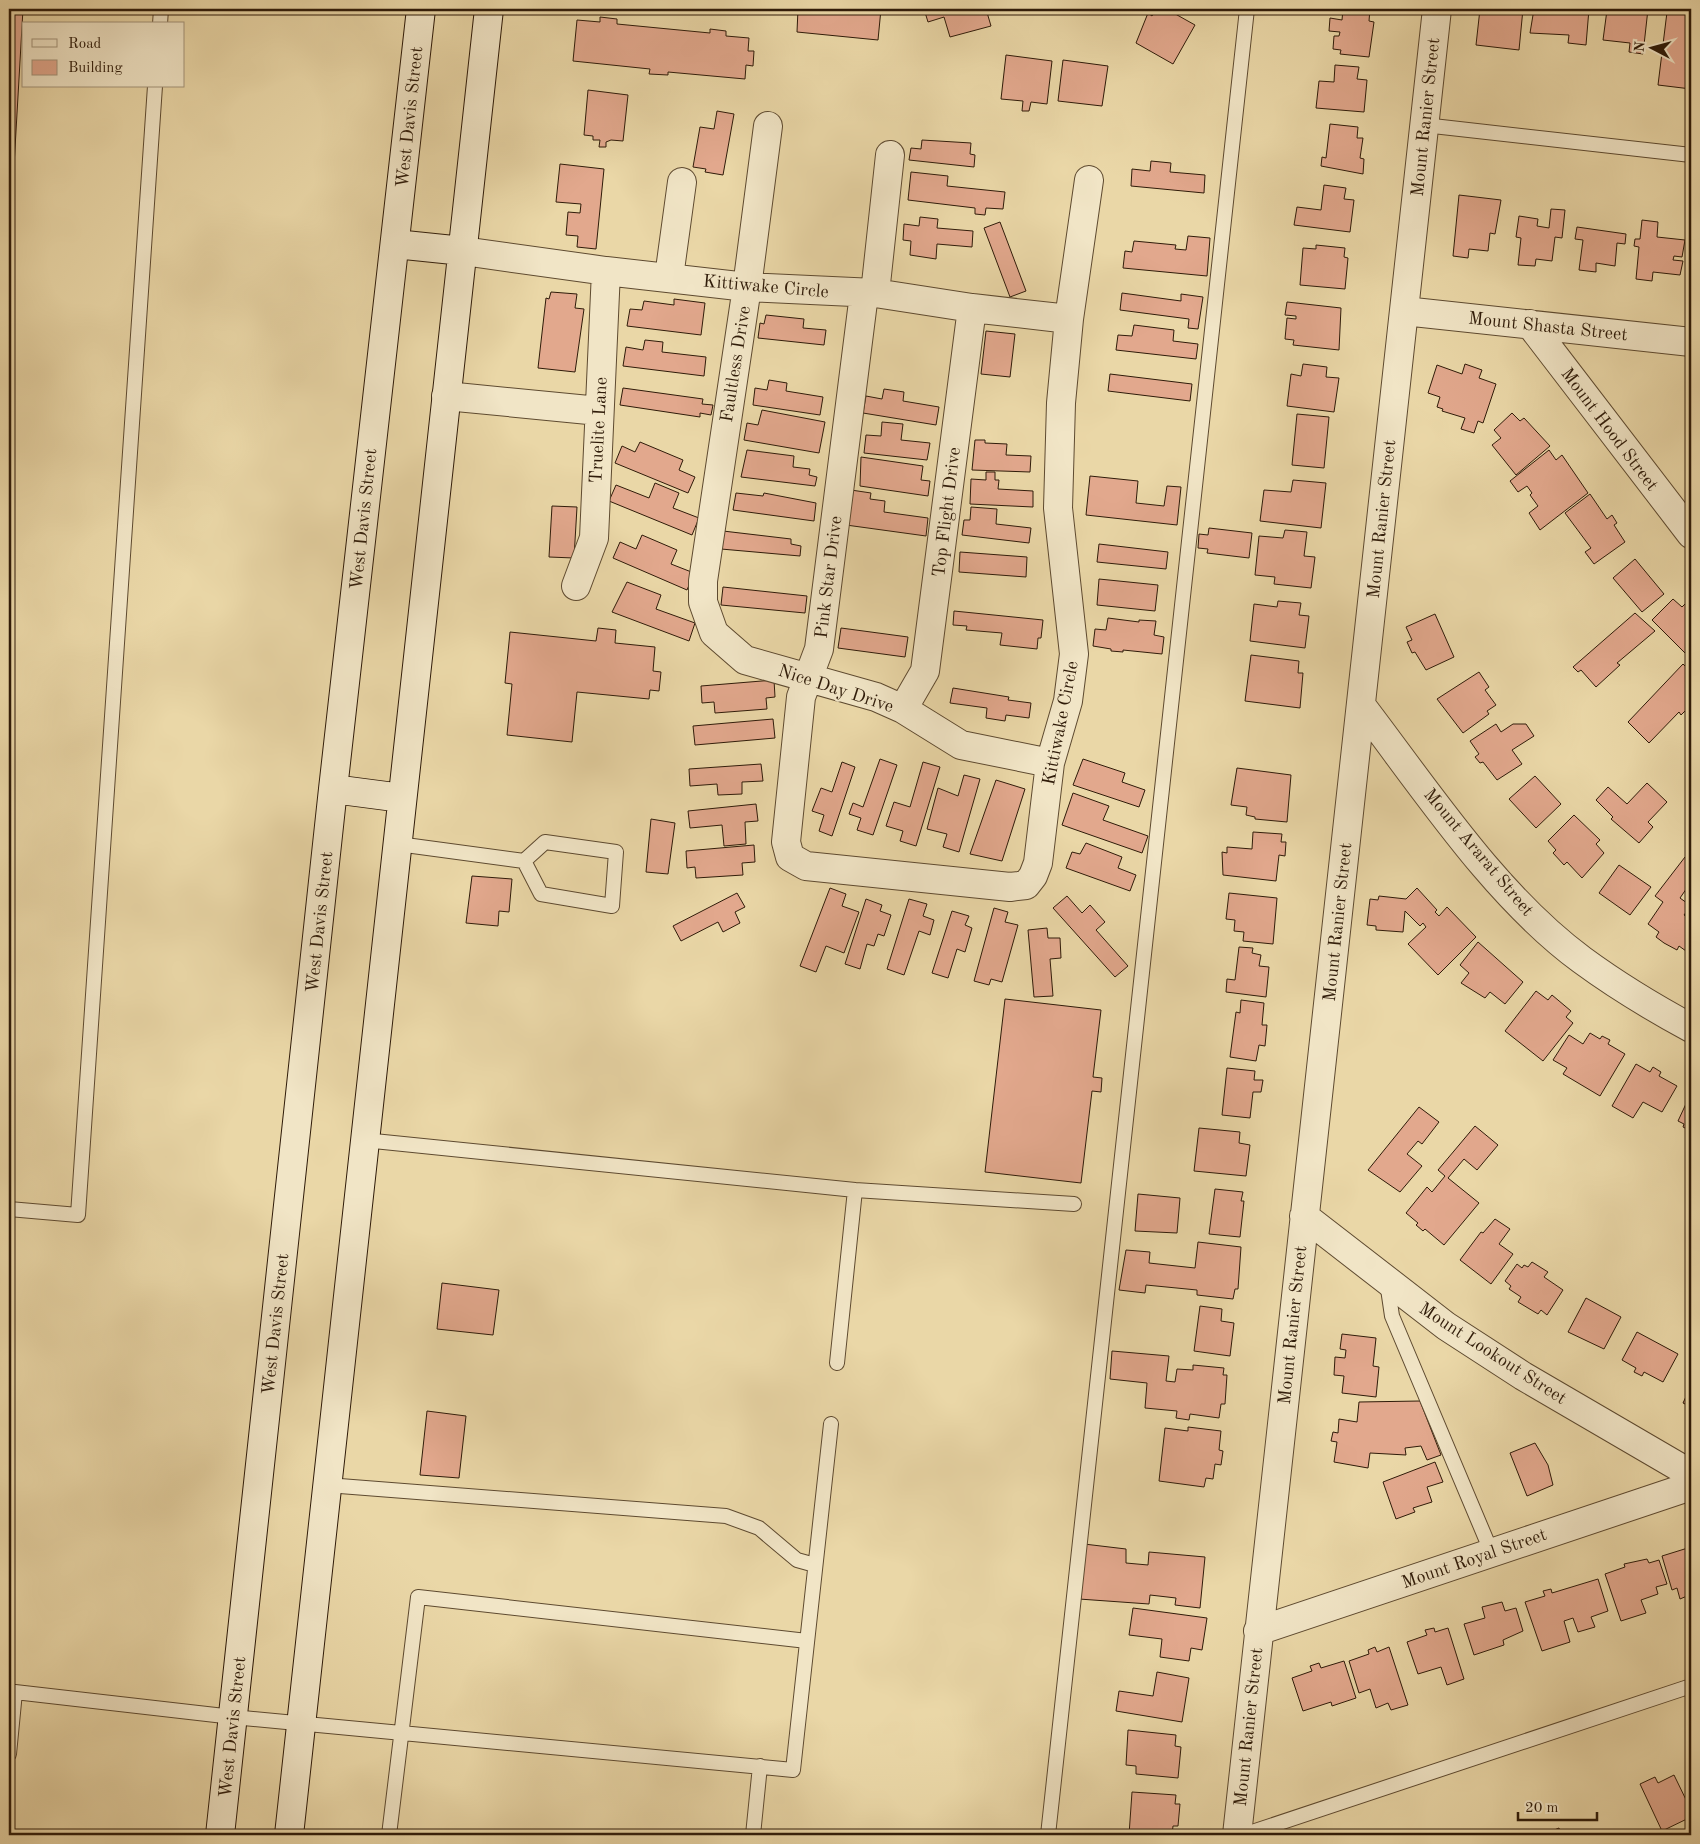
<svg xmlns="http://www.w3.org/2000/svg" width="1700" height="1844" font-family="'Old Standard TT',serif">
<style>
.building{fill:#e2a88d;stroke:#2f1b09}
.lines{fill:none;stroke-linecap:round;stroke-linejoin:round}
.lane-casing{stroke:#5e4a30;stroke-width:16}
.street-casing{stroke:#5e4a30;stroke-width:30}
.secondary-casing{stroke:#2f1b09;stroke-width:30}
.lane{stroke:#f1e5c6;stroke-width:14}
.street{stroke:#f1e5c6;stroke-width:28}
.secondary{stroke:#f1e5c6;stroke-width:28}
.labels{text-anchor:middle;stroke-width:4.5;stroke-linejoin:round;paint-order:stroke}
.street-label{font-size:18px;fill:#2f1b09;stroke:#f1e5c6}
</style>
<rect width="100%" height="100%" fill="#ead7a7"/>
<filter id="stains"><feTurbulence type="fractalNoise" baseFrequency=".004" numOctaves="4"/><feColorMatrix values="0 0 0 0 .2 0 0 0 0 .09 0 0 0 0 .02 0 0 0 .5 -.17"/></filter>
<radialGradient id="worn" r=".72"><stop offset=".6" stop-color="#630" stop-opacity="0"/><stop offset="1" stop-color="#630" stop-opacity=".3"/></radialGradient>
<path class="building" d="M9 9H23L9 253Z
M798 9H881L878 40 797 32Z
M924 9H986L991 26 950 37 944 17 928 22Z
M1156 9H1171L1170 11 1195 25 1173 64 1136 43 1148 13 1152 16Z
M1208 9H1232V11Z
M1343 9H1370L1369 21 1374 22 1369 57 1340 54 1341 50 1333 49 1334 36H1339L1340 32 1329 31 1330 18 1342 20Z
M1480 9H1523L1519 50 1476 45Z
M1534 9H1589L1586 45 1568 43 1569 35 1530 33Z
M1620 9H1648L1643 54 1629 52 1630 43 1603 40 1607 10 1619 12Z
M1680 9H1689L1688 14H1691V89L1658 85 1667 12 1679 13Z
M600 17 617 19V24L710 33V29L726 31V36L749 38 748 51H754L753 66 746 65 745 79 668 72V75L649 74 650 69 573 61 577 20 600 22Z
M1006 55 1052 61 1047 104 1031 102 1029 111H1022L1023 101 1001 99Z
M1063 60 1108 66 1102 106 1058 101Z
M1335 65 1359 67 1357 79 1367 80 1364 112 1316 108 1319 81 1334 82Z
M588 90 628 95 623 141 611 140 606 142V147H599L600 140H593V136L584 135Z
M717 111 734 114 723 175 705 172 706 169 693 167 700 127 714 129Z
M1330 124 1358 127 1357 138H1363L1360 158 1364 159 1363 174 1321 166 1322 157 1326 158Z
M922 140 971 143 970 154 975 155 974 167 909 160 911 148 921 149Z
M1151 161 1171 163 1170 172 1205 175 1204 193 1131 186 1132 169 1150 171Z
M560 164 604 169 596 249 577 247 578 236 566 235 568 212 580 213 581 204 556 202Z
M911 172 948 176 947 186 1005 192 1003 209 986 208 985 215 975 214V208L908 200Z
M1324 185 1346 188 1344 199 1354 200 1350 232 1294 225 1297 207 1321 210Z
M1459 195 1501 200 1495 234 1490 233 1488 251 1469 249 1468 258 1453 256Z
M1551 209 1565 210 1562 238 1555 237 1552 261 1536 259 1535 266 1518 265 1521 238 1516 237 1519 216 1538 219 1537 226 1549 228Z
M920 217 938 219 937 228 973 231 972 247 937 244 936 259 910 255 911 241 903 240 904 224 919 226Z
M1642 220 1658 222 1657 237 1685 240 1682 257 1674 256 1673 260 1683 261 1680 275 1653 272 1652 281 1636 279 1639 247 1634 246 1635 239H1640Z
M1000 222 1026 291 1010 297 984 228Z
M1577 227 1626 234 1625 244 1617 243 1615 266 1596 263V272L1579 270 1583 240 1575 239Z
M1188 236 1210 238 1207 276 1123 268 1125 251 1132 252 1134 241 1176 245 1175 249 1186 250Z
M1316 245 1345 248 1344 257 1348 258 1345 289 1300 285 1303 248 1316 249Z
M551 292 577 294 575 308 584 309 575 372 538 368 546 298 549 299Z
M1122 293 1181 301V294L1203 297 1198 329 1188 328 1189 319 1120 310Z
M674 299 705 303 701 335 627 326 630 309 642 310 644 301 674 305Z
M1287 302 1341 308 1339 350 1293 345 1294 340 1285 339 1287 318 1296 319V316L1285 315Z
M766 315 804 319 803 328 826 330 824 345 758 338 760 323 764 324Z
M1134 325 1174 330 1173 341 1198 344 1196 359 1116 350 1118 335 1132 336Z
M986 331 1015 334 1010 377 981 374Z
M645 340 663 342 662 352 706 357 704 376 623 366 626 347 643 350Z
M1303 364 1327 367 1326 377 1339 378 1334 412 1287 406 1291 374 1301 376Z
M1465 364 1482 370 1479 378 1496 384 1483 423 1478 421 1474 433 1461 429 1465 418 1442 411 1443 409 1437 407 1440 397 1428 393 1437 365 1462 374Z
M1110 374 1192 384 1190 401 1108 391Z
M769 380 787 383 786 391 823 397 820 415 753 405 755 388 767 390Z
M623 388 703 399 702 404 713 405 711 415 700 413V417L620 405Z
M884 389 904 392 903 401 939 407 936 425 863 413 866 396 882 399Z
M762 410 825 422 819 453 744 440 747 423 758 425Z
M1512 413 1520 421 1524 418 1550 446 1516 475 1492 445 1501 438 1494 430Z
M1297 414 1329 417 1324 468 1292 465Z
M882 422 903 424 901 440 930 443 927 460 864 453 866 435 881 436Z
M975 440H985V443L1007 444 1006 455 1031 456 1030 472 972 470Z
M640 442 683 460 679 470 695 477 688 493 615 463 622 446 635 452Z
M747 450 794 456 793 467 810 469 809 475 817 477 815 486 741 477Z
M1549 450 1556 460 1562 455 1588 493 1540 530 1529 513 1538 506 1530 495 1532 493 1527 486 1518 492 1510 481Z
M861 457 923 466 921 480 930 481 928 496 860 486Z
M986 472H995V480H999L998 489 1033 491V507L970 504 971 479 986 480Z
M1090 476 1138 481 1136 503 1164 506 1167 486 1181 487 1177 525 1086 515Z
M1293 480 1326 483 1321 528 1260 521 1264 490 1291 492Z
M655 483 679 493 673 508 699 518 692 535 609 501 616 485 649 498Z
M851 490 871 493 870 499 885 501 884 512 928 518 926 536 846 525Z
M736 493 763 496 764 493 816 503 814 521 733 510Z
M1590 494 1607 519 1612 515 1617 523 1614 525 1625 542 1594 564 1585 552 1591 548 1565 513Z
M552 506 577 507 574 558 549 557Z
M971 507 997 509 996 524 1031 528 1029 543 962 535 964 520H970Z
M1209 528 1252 533 1249 558 1207 553 1208 549 1198 548 1199 534 1208 535Z
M1285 530 1307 532 1304 556 1315 557 1311 588 1274 584 1275 577 1255 575 1259 536 1283 538Z
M723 531 791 539V544L801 546 800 556 721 549Z
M642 535 677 550 671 564 694 573 687 590 613 558 620 542 636 549Z
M1099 544 1168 552 1166 569 1097 562Z
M960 552 1027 557 1026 577 959 572Z
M1635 559 1664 594 1642 612 1613 578Z
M1099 579 1158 585 1155 611 1097 605Z
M627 582 661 595 656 609 695 623 689 641 612 612Z
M723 587 807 596 805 613 721 605Z
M1673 599 1682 607 1686 603 1691 608V649L1686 654 1652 620Z
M1278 601 1301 603 1299 615 1309 616 1305 648 1250 641 1254 604 1277 607Z
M954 611 1043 620 1041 638H1038L1037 649 1000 645 1002 633 966 630 967 626 953 625Z
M1635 613 1655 631 1617 663 1620 665 1596 687 1581 670 1578 672 1573 667Z
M1435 614 1454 657 1426 670 1415 652 1412 653 1407 642 1412 640 1406 627Z
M1108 618 1139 622V620L1156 621 1154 635 1164 637 1162 654 1123 650V652L1111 651V649L1093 646 1095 629 1106 630Z
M598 628 616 630 615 643 655 647 653 671 661 672 659 691 650 690 649 699 577 692 572 742 507 735 512 684 505 683 510 632 596 641Z
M841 628 908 637 905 657 838 648Z
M1251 655 1299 661 1298 673H1303L1300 708 1245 701Z
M1683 664 1691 672V705L1681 715 1679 712 1649 743 1628 722Z
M1479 672 1489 687 1485 690 1496 705 1487 711 1489 714 1463 733 1437 699Z
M774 680 775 697 766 698 767 709 715 713 714 702 702 703 701 686Z
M953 688 1009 697 1008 700 1031 703 1029 718 1006 715 1005 721 986 718 987 708 950 703Z
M773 719 775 738 695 745 693 726Z
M1496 724 1501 732 1513 724H1526L1534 736 1512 750 1522 764 1497 780 1483 762 1480 763 1475 757 1479 754 1470 741Z
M880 759 897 765 873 835 857 830 861 818 849 814 853 803 863 807Z
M1083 759 1125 773 1122 782 1145 790 1139 807 1073 785Z
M842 762 855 767 832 836 819 831 824 815 812 811 821 788 832 792Z
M923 762 940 767 916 846 900 841 903 831 886 826 894 802 910 807Z
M761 764 763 781 742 782V794L718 795 717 784 690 786 689 769Z
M1237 768 1291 775 1287 822 1255 819V817L1246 815 1247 807 1231 805Z
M964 775 980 779 959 852 943 847 947 834 927 829 938 788 958 796Z
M1535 776 1561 804 1536 828 1509 799Z
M996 780 1025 789 1002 861 970 854Z
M1647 783 1667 802 1648 822 1653 827 1639 843 1611 819 1613 817 1596 800 1608 787 1627 804Z
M1073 793 1109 806 1103 820 1148 836 1142 853 1062 825Z
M756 804 758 821 745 822 746 844 724 846 722 825 690 828 688 811Z
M1574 815 1600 840 1596 844 1604 853 1582 878 1567 862 1564 865 1553 853 1556 850 1548 841Z
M651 819 675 823 668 874 646 872Z
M1253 832 1282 834 1281 842H1286L1285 856 1279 855 1276 881 1223 875 1222 852 1227 853V847L1252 849Z
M1086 843 1122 857 1118 868 1136 875 1130 891 1066 868 1072 852 1080 854Z
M754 845 755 862 742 863 743 875 696 878 695 867 687 868 686 851Z
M1685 857 1691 861V882L1680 898 1691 906 1684 915 1691 920V943L1686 951 1679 946 1677 950 1664 943 1656 937 1659 932 1648 924 1663 902 1655 896Z
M1619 865 1651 887 1630 915 1599 893Z
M472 876 512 879 509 912 499 911 498 926 466 923Z
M830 888 846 894 842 906 859 912 844 953 826 946 816 972 800 966Z
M1417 888 1437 910 1435 912 1439 916 1447 907 1476 937 1438 975 1408 944 1426 927 1423 923 1420 926 1405 911 1403 932 1376 930V926L1367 925 1370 899 1378 900 1379 896 1406 899Z
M737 893 745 907 735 912 740 923 723 932 718 922 681 941 673 926Z
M1229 893 1277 898 1273 944 1243 941 1244 932 1234 931 1235 920 1226 919Z
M1067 896 1082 913 1090 905 1105 922 1096 930 1128 966 1115 977 1053 908Z
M866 899 882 905 880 911 891 915 884 936 878 934 874 946 867 944 860 969 845 964Z
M909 899 927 904 923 916 934 920 930 935 919 931 904 975 887 969Z
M994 908 1008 912 1005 922 1018 925 1002 982 991 979 989 985 974 981Z
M952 911 969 916 965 925 972 928 965 952 957 949 948 978 932 973Z
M1047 928 1048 938H1060L1061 958 1050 959 1053 996 1034 997 1028 930Z
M1478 942 1523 982 1505 1004 1490 992 1485 998 1461 983 1469 973 1460 965Z
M1239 947 1253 948 1252 953 1261 955 1259 966 1269 967 1266 997 1226 992 1227 979 1235 980Z
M1536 991 1548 1000 1552 995 1571 1011 1566 1017 1573 1023 1543 1061 1505 1031Z
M1005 999 1101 1010 1093 1077 1102 1078 1101 1092 1092 1091 1081 1183 985 1172Z
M1241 1000 1264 1003 1262 1025H1267L1265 1046 1259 1045 1256 1061 1230 1057 1236 1012 1240 1013Z
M1590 1033 1600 1039 1602 1036 1610 1040 1608 1044 1625 1054 1600 1096 1563 1074 1567 1068 1553 1060 1569 1035 1583 1044Z
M1636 1064 1650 1072 1653 1067 1661 1072 1659 1076 1677 1086 1662 1112 1643 1102 1633 1118 1612 1106Z
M1227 1068 1255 1071 1254 1080H1263L1261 1092H1253L1250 1118 1222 1115Z
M1691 1093V1131L1683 1127 1684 1124 1678 1121Z
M1419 1107 1439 1122 1422 1144 1418 1141 1407 1154 1422 1166 1400 1192 1368 1170Z
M1475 1126 1498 1145 1477 1170 1464 1159 1448 1178 1479 1203 1444 1245 1425 1229 1423 1231 1416 1225 1418 1223 1406 1213 1427 1187 1432 1192 1445 1176 1438 1170Z
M1199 1128 1240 1132 1239 1143 1250 1145 1246 1176 1194 1171Z
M1215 1189 1243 1192 1241 1201H1244L1240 1237 1209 1234Z
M1138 1194 1180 1198 1177 1233 1135 1231Z
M1495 1219 1510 1229 1499 1244 1513 1254 1491 1284 1460 1260 1481 1232 1483 1233Z
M1198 1242 1241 1247 1238 1289H1235L1233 1299 1197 1295V1290L1146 1285 1145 1293 1119 1290 1126 1250 1150 1252 1149 1263 1195 1268Z
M1532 1262 1548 1272 1544 1277 1563 1290 1547 1315 1541 1310 1538 1314 1518 1302 1521 1297 1509 1289 1511 1286 1505 1281 1517 1264 1522 1268 1524 1265 1528 1267Z
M442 1283 499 1290 493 1335 437 1329Z
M1586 1298 1621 1317 1604 1349 1568 1332Z
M1200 1306 1222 1309 1221 1321 1234 1323 1230 1356 1194 1351Z
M1637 1332 1678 1354 1663 1382 1644 1372 1642 1376 1634 1372 1636 1368 1622 1360Z
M1342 1334 1376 1338 1373 1366 1379 1367 1376 1397 1342 1393 1344 1376 1334 1375 1335 1357 1345 1358 1346 1350 1340 1349Z
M1112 1351 1169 1356 1166 1381 1175 1382 1177 1369 1193 1370V1365L1224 1368 1223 1375H1227L1225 1404H1221L1219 1418 1190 1414 1189 1420 1176 1418 1177 1411 1145 1408 1147 1383 1110 1379Z
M1691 1386V1407L1683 1403Z
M1420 1401 1441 1455 1427 1460 1421 1446 1405 1448 1406 1455 1370 1453 1368 1468 1334 1462 1337 1442 1331 1441 1333 1432 1338 1433 1339 1419 1357 1422 1359 1402Z
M427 1411 466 1416 459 1478 420 1475Z
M1188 1427 1221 1431 1219 1450 1223 1451 1221 1465 1215 1464 1213 1479 1206 1478 1204 1487 1159 1481 1165 1428 1188 1431Z
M1535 1443 1548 1465 1553 1485 1527 1496 1510 1453Z
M1435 1462 1443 1482 1427 1487 1432 1502 1413 1508 1415 1512 1396 1519 1383 1482Z
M1084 1544 1126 1549V1563L1148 1565 1149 1552 1205 1557 1200 1608 1175 1605 1176 1598 1150 1595 1149 1604 1079 1599Z
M1691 1547V1609L1687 1596 1680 1599 1677 1588 1672 1590 1662 1556Z
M1647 1559 1649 1563 1659 1560 1667 1584 1656 1587 1658 1594 1641 1600 1646 1613 1621 1621 1605 1574 1625 1567 1624 1564Z
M1598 1579 1608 1611 1591 1617 1595 1627 1578 1632 1573 1618 1564 1621 1570 1642 1542 1651 1525 1602 1545 1596 1543 1591 1551 1589 1552 1593Z
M1502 1602 1505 1611 1516 1608 1523 1631 1503 1640 1504 1645 1474 1655 1464 1624 1485 1618 1482 1607Z
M1133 1608 1207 1618 1202 1650 1191 1648 1189 1661 1160 1657 1162 1639 1129 1635Z
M1434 1628 1435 1632 1448 1628 1464 1679 1447 1685 1441 1667 1418 1674 1407 1642 1427 1635 1425 1630Z
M1375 1647 1377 1652 1389 1647 1408 1705 1391 1710 1388 1703 1376 1708 1370 1689 1359 1693 1349 1661 1369 1654 1368 1650Z
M1344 1661 1356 1698 1332 1706 1331 1702 1303 1711 1292 1678 1312 1671 1310 1666 1319 1663 1321 1668Z
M1157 1672 1189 1678 1182 1722 1116 1711 1119 1691 1153 1696Z
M1128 1730 1176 1735 1175 1746 1181 1747 1178 1778 1136 1774V1766L1126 1765Z
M1674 1775 1691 1810V1817L1662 1831 1640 1784 1655 1777 1658 1783Z
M1132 1792 1176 1795 1175 1804H1180L1178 1826H1173L1172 1835H1129Z
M1559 1828 1561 1835H1542Z"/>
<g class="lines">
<g class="lane-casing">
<path id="lane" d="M160 24 161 9
M1424 125 1691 155
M398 844 524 861 541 894 612 906 616 852 545 842 524 861
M364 1140 855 1190 1074 1204
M9 1209 78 1215 155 86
M1387 1282 1392 1316 1491 1551
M837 1363 855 1190
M327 1485 726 1516 759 1528 797 1560 815 1565
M9 1754 15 1692 233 1717 793 1770 831 1424
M389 1835 418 1597 807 1641
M753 1835 760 1766
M1048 1835 1247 9
M1243 1835 1691 1686"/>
</g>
<g class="street-casing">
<path id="street" d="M768 126 747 287 703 581V602L714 633 745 660 876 697 903 709 961 745 1050 763
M463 251 606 271 747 287 875 293 972 308 1069 319
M669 277 682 182
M875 293 890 155
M864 294 819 649 801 697 786 842 790 857 806 866 1010 887 1026 885 1033 876 1038 863 1050 763 1068 701 1074 654 1058 508 1061 403 1069 319 1089 180
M1404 311 1691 342
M1530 324 1691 534
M446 396 599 411
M576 586 594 538 606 271
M1361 705C1426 790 1495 896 1582 960 1616 985 1654 1008 1691 1028
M903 709 925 671 972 308
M1304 1216 1446 1326 1523 1376 1691 1474
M1258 1631 1691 1486
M1237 1835 1437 9"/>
</g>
<g class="secondary-casing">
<path id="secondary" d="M395 244 463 251
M333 789 402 798
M220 1835 333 789 421 9
M289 1835 489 9"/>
</g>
<use href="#lane" class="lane"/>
<use href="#street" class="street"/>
<use href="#secondary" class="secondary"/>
</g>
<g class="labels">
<g class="street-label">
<text transform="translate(409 117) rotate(-84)" y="6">West Davis Street</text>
<text transform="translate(1425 117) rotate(-84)" y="6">Mount Ranier Street</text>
<text transform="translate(766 286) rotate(5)" y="6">Kittiwake Circle</text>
<text transform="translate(1548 326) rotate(6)" y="6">Mount Shasta Street</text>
<text transform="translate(735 364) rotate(-81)" y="6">Faultless Drive</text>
<text transform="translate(1610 429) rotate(53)" y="6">Mount Hood Street</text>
<text transform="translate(598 430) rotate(-87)" y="6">Truelite Lane</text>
<text transform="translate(946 512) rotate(-83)" y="6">Top Flight Drive</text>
<text transform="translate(363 519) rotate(-84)" y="6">West Davis Street</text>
<text transform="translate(1381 519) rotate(-84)" y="6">Mount Ranier Street</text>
<text transform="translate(828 577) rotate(-83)" y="6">Pink Star Drive</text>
<text transform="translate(836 688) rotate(18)" y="6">Nice Day Drive</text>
<text transform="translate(1060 723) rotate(-79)" y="6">Kittiwake Circle</text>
<text transform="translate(1479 852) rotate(50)" y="6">Mount Ararat Street</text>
<text transform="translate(319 922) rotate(-84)" y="6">West Davis Street</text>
<text transform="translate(1337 922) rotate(-84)" y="6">Mount Ranier Street</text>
<text transform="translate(275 1324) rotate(-84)" y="6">West Davis Street</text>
<text transform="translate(1292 1325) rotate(-84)" y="6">Mount Ranier Street</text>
<text transform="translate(1493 1353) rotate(33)" y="6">Mount Lookout Street</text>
<text transform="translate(1474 1558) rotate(-19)" y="6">Mount Royal Street</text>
<text transform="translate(232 1727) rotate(-84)" y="6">West Davis Street</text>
<text transform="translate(1248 1727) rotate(-84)" y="6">Mount Ranier Street</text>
</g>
</g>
<rect width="1700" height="1844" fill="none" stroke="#ead7a7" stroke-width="30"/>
<rect x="10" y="10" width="1680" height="1824" fill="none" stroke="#2f1b09" stroke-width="2.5"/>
<rect x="15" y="15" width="1670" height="1814" fill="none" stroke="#2f1b09"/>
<rect x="22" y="22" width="162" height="65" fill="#f1e5c6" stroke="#a3947a"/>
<rect x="32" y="39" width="25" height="8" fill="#f1e5c6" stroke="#a3947a"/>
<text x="68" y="48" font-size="15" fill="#2f1b09">Road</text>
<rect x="32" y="60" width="25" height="15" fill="#e2a88d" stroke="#a3947a"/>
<text x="68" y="72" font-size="15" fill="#2f1b09">Building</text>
<g transform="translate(1652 48) rotate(276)" stroke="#f1e5c6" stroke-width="4" paint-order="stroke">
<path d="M0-4L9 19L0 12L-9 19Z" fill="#2f1b09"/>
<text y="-8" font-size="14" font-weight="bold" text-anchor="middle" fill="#2f1b09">N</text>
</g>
<path d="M1518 1812v8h79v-8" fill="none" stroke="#2f1b09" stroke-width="2.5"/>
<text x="1525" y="1812" font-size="15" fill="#2f1b09" stroke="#f1e5c6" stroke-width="4" paint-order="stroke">20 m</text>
<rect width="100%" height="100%" filter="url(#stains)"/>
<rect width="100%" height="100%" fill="url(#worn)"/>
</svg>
